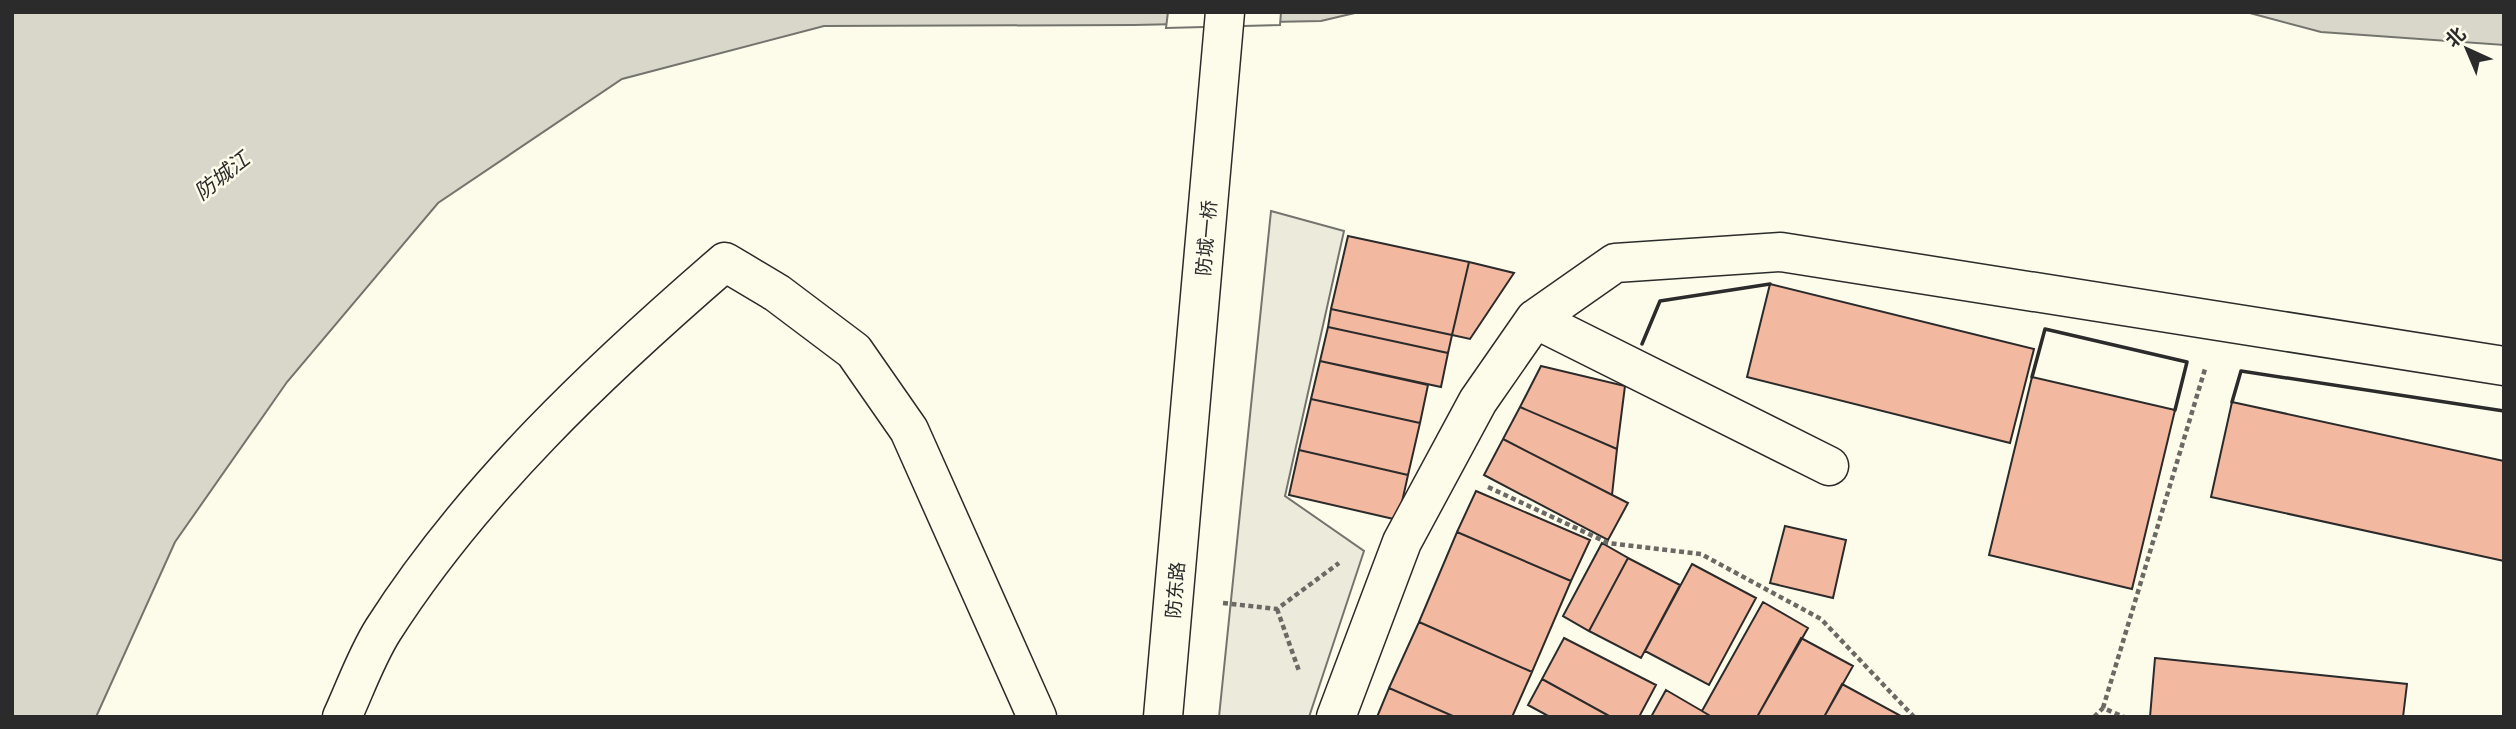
<svg xmlns="http://www.w3.org/2000/svg" width="2516" height="729" font-family="'Noto Sans','Noto Sans SC',sans-serif">
<style>
.green{fill:#ecebdb;stroke:#74746e;stroke-width:2}
.water{fill:#d8d7c9;stroke:#74746e;stroke-width:2}
.pier{fill:#fdfbea;stroke:#74746e;stroke-width:2}
.building{fill:#f2b8a0;stroke:#2b2b2b;stroke-width:2}
.lines{fill:none;stroke-linecap:round;stroke-linejoin:round}
.minor-casing{stroke:#2b2b2b;stroke-width:41}
.major-casing{stroke:#2b2b2b;stroke-width:41}
.path{stroke:#6a6964;stroke-width:4.5;stroke-dasharray:5 3.5;stroke-linecap:butt}
.minor{stroke:#fdfbea;stroke-width:38}
.major{stroke:#fdfbea;stroke-width:38}
.wall{stroke:#2b2b2b;stroke-width:3.5}
.labels{text-anchor:middle;stroke-width:5;stroke-linejoin:round;paint-order:stroke}
.street-label{font-size:19px;fill:#2b2b2b;stroke:#fdfbea}
.water-label{font-size:21px;font-style:italic;fill:#2b2b2b;stroke:#fdfbea}
</style>
<rect width="100%" height="100%" fill="#fdfbea"/>
<path class="green" d="M1271 211 1344 231 1285 496 1364 551 1309 717H1219Z"/>
<path class="water" d="M12 12H1359L1321 21 1134 25 824 26 622 79 438 203 287 382 175 542 96 717H12Z
M2246 12H2504V45L2321 32Z"/>
<path class="pier" d="M1168 12H1281L1280 25 1166 28Z"/>
<path class="building" d="M1348 236 1469 262 1452 335 1331 309Z
M1469 262 1514 273 1470 339 1452 335Z
M1770 284 2034 349 2010 443 1747 377Z
M1331 309 1452 335 1448 353 1328 327Z
M1328 327 1448 353 1441 387 1320 361Z
M1320 361 1428 385 1420 423 1311 399Z
M1541 366 1625 386 1617 449 1520 407Z
M2032 377 2175 410 2132 589 1989 555Z
M1311 399 1420 423 1408 475 1299 450Z
M2232 402 2504 461V561L2211 497Z
M1520 407 1617 449 1612 495 1503 439Z
M1503 439 1628 503 1608 540 1484 475Z
M1299 450 1408 475 1398 520 1289 495Z
M1476 491 1590 540 1571 581 1457 532Z
M1785 526 1846 540 1833 598 1770 583Z
M1457 532 1571 581 1532 672 1419 622Z
M1602 543 1628 558 1589 631 1563 616Z
M1628 558 1680 585 1641 658 1589 631Z
M1692 564 1756 598 1709 685 1645 651Z
M1763 602 1808 628 1757 717H1712L1702 711Z
M1419 622 1532 672 1512 717H1455L1389 688Z
M1564 638 1656 685 1639 717H1611L1542 679Z
M1801 638 1853 666 1824 717H1757Z
M2155 658 2407 684 2403 717H2150Z
M1542 679 1611 717H1550L1528 705Z
M1842 684 1901 716 1824 717Z
M1389 688 1455 717H1377Z
M1666 690 1702 711 1712 717H1651Z"/>
<g class="lines">
<g class="minor-casing">
<path id="minor" d="M1535 319 1829 466
M342 717C355 689 366 657 383 630 473 489 599 371 725 262L777 293 854 351 909 430 1037 717
M1336 717 1402 542 1478 401 1535 319 1615 263 1781 252 2504 366"/>
</g>
<g class="major-casing">
<path id="major" d="M1163 717 1225 12"/>
</g>
<path class="path" d="M1488 487 1608 543 1701 554 1821 619 1914 717
M1223 603 1277 609 1339 563
M1277 609 1299 671
M2103 708 2205 369
M2094 717 2103 708 2124 717"/>
<use href="#minor" class="minor"/>
<use href="#major" class="major"/>
<path class="wall" d="M1642 344 1660 301 1770 284
M2032 377 2045 329 2187 362 2175 410
M2232 402 2241 371 2504 411"/>
</g>
<g class="labels">
<g class="street-label">
<text transform="translate(1206 238) rotate(-85)" y="7">防城一桥</text>
<text transform="translate(1175 590) rotate(-85)" y="7">防东路</text>
</g>
<g class="water-label">
<text transform="translate(222 176) rotate(-38)" y="7">防城江</text>
</g>
</g>
<rect width="2516" height="729" fill="none" stroke="#2b2b2b" stroke-width="28"/>
<g transform="translate(2467 49) rotate(316)" stroke="#fdfbea" stroke-width="5" paint-order="stroke">
<path d="M0-5L12 26L0 18L-12 26Z" fill="#2b2b2b"/>
<text y="-10" font-size="19" font-weight="bold" text-anchor="middle" fill="#2b2b2b">北</text>
</g>
</svg>
